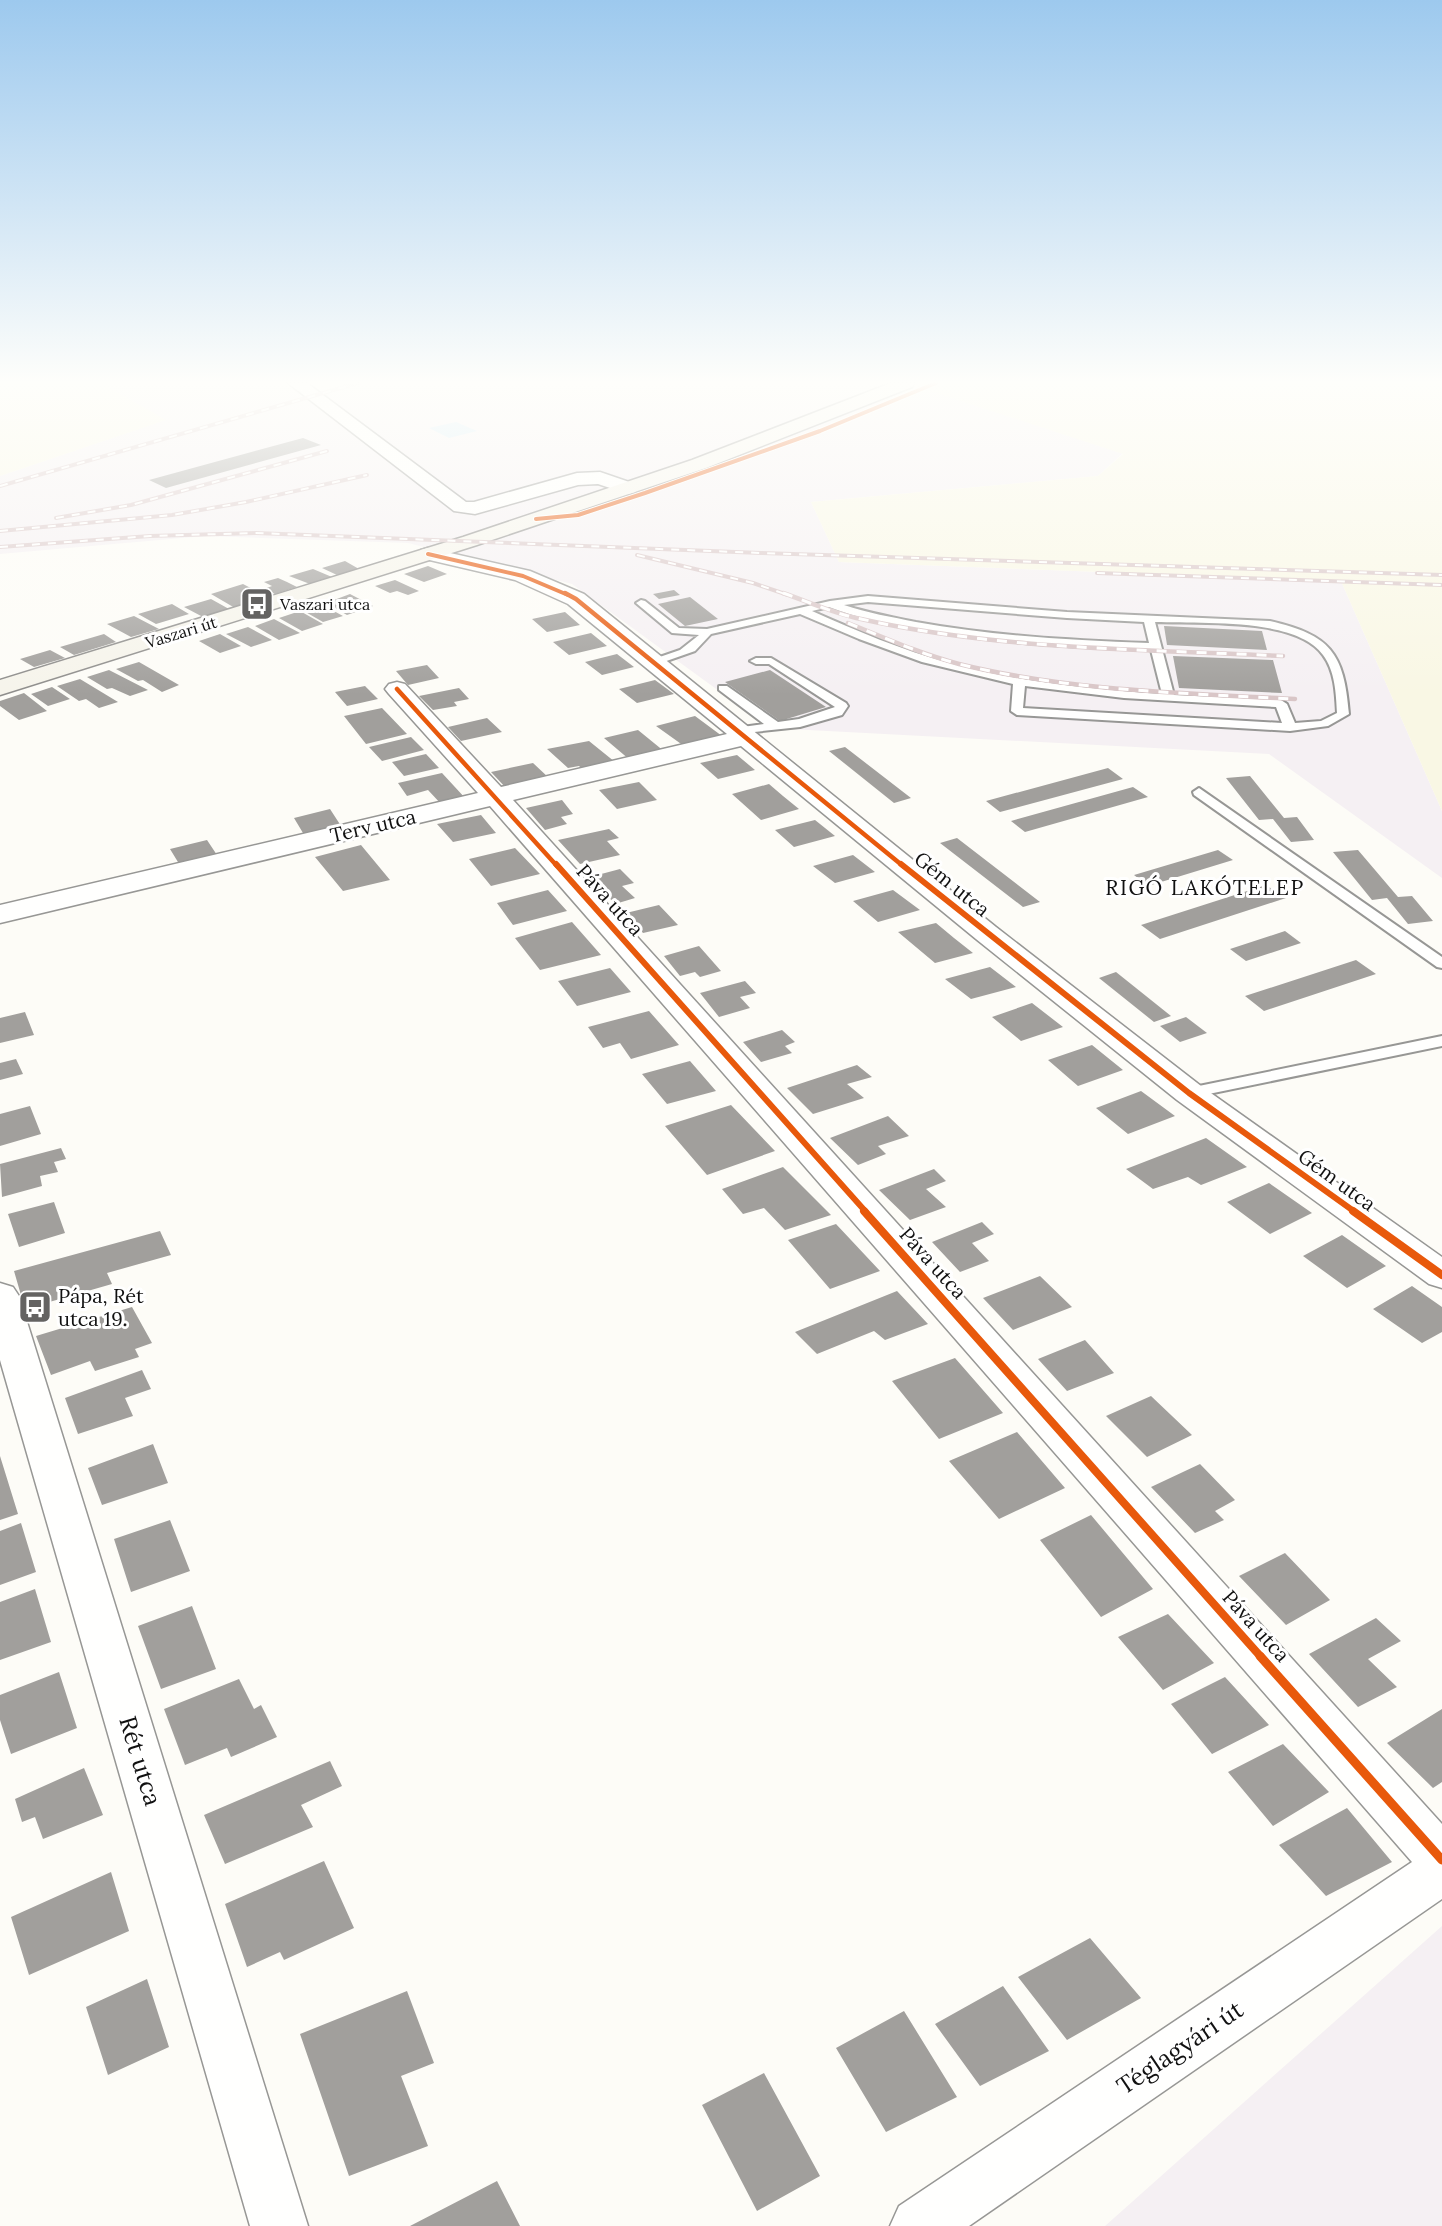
<svg xmlns="http://www.w3.org/2000/svg" width="1442" height="2226" font-family="Lora,serif">
<style>
.industrial{fill:#f5f0f3}
.farmland{fill:#f9f7e4}
.water{fill:#cde8f7}
.building{fill:#a19f9c}
.lines{fill:none;stroke-linecap:round;stroke-linejoin:round}
.lane-casing{stroke:#979795;stroke-width:4}
.street-casing{stroke:#979795;stroke-width:3}
.secondary-casing{stroke:#8e8d8b;stroke-width:3}
.lane{fill:#fffffe;fill-rule:evenodd}
.street{fill:#fffffe;fill-rule:evenodd}
.secondary{fill:#f6f4eb;fill-rule:evenodd}
.rail-far1-casing{stroke:#d9c6c7;stroke-width:4}
.rail-casing{stroke:#d9c6c7;stroke-width:4.5}
.rail-far1{stroke:#fff;stroke-width:2;stroke-dasharray:8;stroke-linecap:butt}
.rail{stroke:#fff;stroke-width:3;stroke-dasharray:10;stroke-linecap:butt}
.cycleway-far4-casing{stroke:#fff;stroke-width:6}
.cycleway-far3-casing{stroke:#fff;stroke-width:8}
.cycleway-far2-casing{stroke:#fff;stroke-width:10}
.cycleway-far1-casing{stroke:#fff;stroke-width:11}
.cycleway-casing{stroke:#fff;stroke-width:13}
.cycleway-far4{stroke:#e8590c;stroke-width:4}
.cycleway-far3{stroke:#e8590c;stroke-width:4.5}
.cycleway-far2{stroke:#e8590c;stroke-width:6}
.cycleway-far1{stroke:#e8590c;stroke-width:8}
.cycleway{stroke:#e8590c;stroke-width:9}
.labels{text-anchor:middle;stroke-width:6;stroke-linejoin:round;paint-order:stroke}
.far-poi-label{font-size:16px;fill:#111;stroke:#fff;text-anchor:start}
.far-street-label{font-size:16px;fill:#111;stroke:#fff}
.street-label{font-size:20px;fill:#111;stroke:#fff}
.poi-label{font-size:20px;fill:#111;stroke:#fff;text-anchor:start}
.neighbourhood-label{font-size:21px;letter-spacing:1.5px;fill:#111;stroke:#fff}
.near-street-label{font-size:24px;fill:#111;stroke:#fff}
</style>
<rect width="100%" height="100%" fill="#fdfcf7"/>
<path class="industrial" d="M101 383H307L320 393 354 383H921L916 386 1123 453 1098 476 811 502 839 562 1341 581 1442 811V878L1269 754 770 728 572 584 408 543 205 536 0 554V476L165 420Z
M1442 1926V2226H1105Z"/>
<path class="farmland" d="M0 383H101L166 420 0 476Z
M921 383H1442V811L1341 581 839 562 811 502 1098 476 1123 454 915 386Z"/>
<path class="water" d="M456 422 477 431 449 438 429 428Z"/>
<path class="building" d="M303 438 321 445 166 488 149 480Z
M345 561 359 569 337 575 322 568Z
M428 566 447 574 424 582 404 574Z
M313 569 332 577 310 584 289 576Z
M278 578 287 582 297 587 275 594 264 589 272 586 264 582Z
M395 580 419 591 408 595 397 591 390 593 375 586Z
M243 584 268 597 235 608 211 594Z
M674 590 680 595 659 599 653 594Z
M350 594 373 606 347 615 326 603Z
M690 597 718 619 685 626 658 604Z
M211 599 229 609 203 617 184 607Z
M172 604 189 614 156 624 138 614Z
M321 604 343 616 323 622 302 610Z
M300 611 323 624 302 631 279 618Z
M565 612 580 625 547 632 532 619Z
M134 616 159 629 131 637 107 624Z
M274 619 300 633 279 640 255 626Z
M1164 626 1262 631 1267 650 1167 645Z
M248 627 272 640 251 647 226 634Z
M591 633 607 646 569 655 553 642Z
M104 634 116 642 74 655 60 647Z
M220 634 241 646 220 653 199 641Z
M50 650 65 658 34 667 20 659Z
M617 654 634 667 602 675 585 662Z
M1173 656 1273 660 1282 693 1179 688Z
M139 662 179 685 162 692 143 680 138 681 116 669Z
M427 665 439 678 408 685 396 671Z
M109 670 148 690 130 696 112 688 107 689 87 677Z
M770 670 826 707 780 721 725 682Z
M80 679 118 702 99 708 86 699 79 701 57 686Z
M655 680 674 694 637 703 619 689Z
M365 686 378 699 347 706 335 692Z
M52 687 70 699 48 706 31 694Z
M459 688 469 699 454 702 457 706 433 710 419 696Z
M24 693 47 711 19 720 0 706V701Z
M382 708 407 734 366 744 344 716Z
M695 716 722 736 684 746 656 726Z
M487 718 502 732 461 741 448 727Z
M638 730 665 752 630 760 604 738Z
M411 737 424 750 382 761 369 747Z
M589 741 615 762 582 769 579 766 568 768 547 749Z
M845 747 911 798 894 803 829 751Z
M426 754 439 768 404 776 392 762Z
M737 755 755 770 718 779 700 763Z
M533 763 549 778 506 788 491 772Z
M1108 768 1123 779 1000 812 986 801Z
M442 773 466 799 442 805 428 790 407 796 398 783Z
M1250 776 1284 818 1297 817 1314 840 1291 842 1273 819 1259 820 1226 778Z
M639 782 657 800 617 809 599 790Z
M769 784 783 796 799 809 761 820 732 794Z
M1133 787 1148 797 1025 832 1011 821Z
M562 800 573 814 561 817 567 824 545 830 526 808Z
M330 809 343 829 306 838 294 818Z
M481 815 496 833 453 842 437 824Z
M815 820 835 836 794 847 775 830Z
M609 829 619 838 607 841 620 855 580 864 558 840Z
M957 838 1040 902 1023 907 940 843Z
M207 840 219 858 181 867 170 849Z
M361 845 390 880 343 891 315 857Z
M515 848 540 874 491 886 469 859Z
M1218 850 1233 860 1148 886 1134 875Z
M1358 850 1398 897 1412 896 1433 921 1408 924 1387 898 1372 900 1333 852Z
M853 855 875 872 835 883 813 866Z
M620 869 634 883 622 886 635 898 615 904 590 877Z
M1266 885 1286 898 1160 939 1141 925Z
M548 890 567 911 513 925 497 903Z
M893 890 920 910 878 922 853 901Z
M659 905 678 925 643 933 626 913Z
M572 922 601 955 540 970 515 938Z
M936 923 954 938 973 953 935 963 898 932Z
M1285 931 1301 943 1246 961 1230 949Z
M699 946 721 971 700 977 695 972 680 976 664 956Z
M1356 960 1376 974 1264 1011 1245 996Z
M990 967 1016 987 971 999 945 979Z
M610 968 631 992 577 1006 558 981Z
M1116 972 1171 1016 1154 1022 1099 978Z
M745 981 756 993 740 997 750 1008 719 1017 700 993Z
M1032 1003 1063 1027 1021 1041 992 1017Z
M649 1011 679 1045 631 1059 620 1043 603 1048 588 1027Z
M25 1012 34 1035 0 1043V1018Z
M1186 1017 1207 1033 1180 1042 1160 1026Z
M782 1030 795 1042 785 1046 792 1053 761 1062 743 1042Z
M1092 1045 1123 1070 1078 1086 1048 1060Z
M16 1059 23 1074 0 1080V1063Z
M690 1061 716 1091 667 1104 642 1074Z
M857 1065 872 1077 847 1084 864 1098 813 1114 787 1088Z
M1141 1091 1175 1116 1128 1134 1096 1108Z
M731 1105 775 1151 707 1175 665 1126Z
M30 1106 41 1134 0 1146V1114Z
M888 1116 909 1136 878 1146 886 1154 858 1165 830 1138Z
M1206 1138 1247 1167 1201 1185 1188 1177 1153 1189 1126 1169Z
M61 1148 66 1159 54 1162 58 1172 40 1176 42 1186 2 1197 0 1164Z
M783 1167 831 1215 785 1230 764 1208 743 1214 722 1189Z
M934 1169 946 1181 926 1189 946 1207 910 1220 879 1190Z
M1269 1183 1312 1213 1270 1234 1227 1202Z
M54 1202 65 1233 19 1247 8 1214Z
M982 1222 994 1234 972 1243 989 1261 960 1272 932 1242Z
M836 1224 880 1271 830 1289 788 1240Z
M160 1231 171 1255 107 1273 112 1284 25 1309 14 1271Z
M1342 1235 1386 1266 1347 1288 1303 1256Z
M1040 1276 1072 1307 1013 1330 983 1298Z
M1412 1286 1442 1307V1332L1422 1343 1373 1309Z
M897 1291 928 1324 885 1340 874 1331 817 1354 795 1332Z
M132 1307 152 1343 135 1349 139 1357 95 1371 90 1361 51 1375 36 1336Z
M1085 1340 1114 1373 1067 1391 1038 1359Z
M955 1358 1003 1413 939 1439 892 1381Z
M142 1370 151 1389 125 1398 133 1416 78 1434 65 1398Z
M1151 1396 1192 1435 1147 1457 1106 1416Z
M1017 1432 1065 1488 999 1519 949 1461Z
M153 1444 168 1483 102 1505 88 1468Z
M0 1456 18 1514 0 1520Z
M1200 1464 1235 1500 1215 1511 1224 1520 1195 1533 1151 1487Z
M1091 1515 1153 1589 1101 1617 1040 1540Z
M170 1520 190 1571 131 1592 114 1539Z
M21 1523 36 1572 0 1585V1531Z
M1285 1553 1330 1600 1286 1625 1239 1576Z
M35 1589 51 1642 0 1660V1602Z
M192 1606 216 1669 161 1689 138 1626Z
M1168 1614 1214 1663 1163 1690 1118 1637Z
M1376 1618 1401 1641 1368 1659 1397 1687 1358 1707 1309 1654Z
M59 1672 77 1728 11 1754 0 1720V1695Z
M1225 1677 1269 1725 1212 1754 1171 1704Z
M239 1679 254 1709 261 1705 277 1737 231 1757 227 1748 185 1765 164 1709Z
M1442 1709V1782L1433 1788 1387 1743Z
M1283 1744 1329 1792 1273 1826 1228 1772Z
M330 1761 342 1786 301 1805 313 1827 225 1864 204 1815Z
M84 1768 103 1815 43 1839 35 1817 22 1822 15 1799Z
M1347 1808 1392 1862 1326 1896 1279 1845Z
M324 1861 354 1928 284 1960 280 1952 247 1967 225 1904Z
M111 1872 129 1931 29 1975 11 1917Z
M1090 1938 1141 1998 1067 2040 1018 1977Z
M147 1979 169 2047 108 2075 86 2007Z
M1003 1986 1049 2051 980 2086 935 2024Z
M407 1991 434 2063 401 2076 428 2146 349 2176 300 2034Z
M904 2011 957 2097 886 2132 836 2048Z
M764 2073 820 2176 757 2211 702 2105Z
M497 2181 520 2226H410Z"/>
<g class="lines">
<g class="lane-casing">
<path id="lane" d="M868 596 1067 612 1270 621C1330 635 1344 652 1349 714L1328 726 1290 731 1017 715 1011 711 1013 684 922 662 859 639 800 614 711 634 695 651 655 665 651 664V660L680 650 699 635 672 633 636 603 641 600 645 601 679 628 707 629 830 601ZM868 602 1067 618 1144 622 1149 643C1071 640 993 636 916 622 892 617 867 613 844 605ZM829 607C857 618 885 623 914 628 992 643 1071 647 1151 650L1162 694C1090 689 1019 682 949 663 902 650 857 631 812 611ZM1155 622C1199 624 1296 617 1323 655 1335 671 1336 693 1337 713L1321 721 1295 723 1287 704 1281 700 1174 695ZM1025 686 1124 698 1276 707 1282 723 1023 708Z
M771 658 846 703 848 706 842 715 800 727 735 734V728L764 724 719 690V686H727L778 722 799 719 835 707 769 664H756L750 661 756 658Z
M1199 788 1442 957V968L1437 967 1194 795 1193 792Z
M1442 1036V1046L1189 1098 1181 1093 1189 1088Z"/>
</g>
<g class="street-casing">
<path id="street" d="M288 383H307L466 502H474L577 473 600 472 635 484 638 488 635 492 628 494 598 484 578 485 475 514 454 511Z
M428 548 530 571 584 594 996 927 1201 1086 1442 1257V1288L1429 1284 1177 1100 976 939 741 746 513 800 1442 1824V1899L969 2226H890L899 2206 1412 1862 490 806 0 923V905L478 793 389 694 385 689 389 684 397 682 405 684 501 787 727 734 568 604 515 580 421 558 418 554 421 550Z
M0 1283 13 1287 19 1296 308 2226H250L0 1360Z"/>
</g>
<g class="secondary-casing">
<path id="secondary" d="M891 383H914L912 387 706 468 477 545 0 695V680L463 537 692 460Z"/>
</g>
<use href="#lane" class="lane"/>
<use href="#street" class="street"/>
<use href="#secondary" class="secondary"/>
<g class="rail-far1-casing">
<path id="rail-far1" d="M0 486 358 383
M56 518 131 505 327 451
M0 531 172 515 246 502 367 475
M0 547 150 536 256 533 761 553 1442 575
M637 555 753 583 788 595
M1097 573 1442 585"/>
</g>
<g class="rail-casing">
<path id="rail" d="M783 593C809 602 835 614 861 619 999 650 1142 649 1283 656
M848 623C885 638 921 654 959 664 1069 691 1183 693 1295 699"/>
</g>
<use href="#rail-far1" class="rail-far1"/>
<use href="#rail" class="rail"/>
<g class="cycleway-far4-casing">
<path id="cycleway-far4" d="M536 519 578 515 645 493 820 431 936 383
M428 554 523 576 568 595"/>
</g>
<g class="cycleway-far3-casing">
<path id="cycleway-far3" d="M565 593 576 599 903 866
M397 689 557 866"/>
</g>
<g class="cycleway-far2-casing">
<path id="cycleway-far2" d="M556 864 866 1212
M901 864 1189 1093 1355 1212"/>
</g>
<g class="cycleway-far1-casing">
<path id="cycleway-far1" d="M864 1211 1261 1657
M1353 1211 1442 1275"/>
</g>
<g class="cycleway-casing">
<path id="cycleway" d="M1260 1656 1442 1860"/>
</g>
<use href="#cycleway-far4" class="cycleway-far4"/>
<use href="#cycleway-far3" class="cycleway-far3"/>
<use href="#cycleway-far2" class="cycleway-far2"/>
<use href="#cycleway-far1" class="cycleway-far1"/>
<use href="#cycleway" class="cycleway"/>
</g>
<linearGradient id="sky" x2="0" y2="1"><stop stop-color="#9dc9ee"/><stop offset="0.55" stop-color="#fefefb"/><stop offset="1" stop-color="#fefefb" stop-opacity="0"/></linearGradient>
<rect width="1442" height="695" fill="url(#sky)"/>
<defs>
<g id="bus-square" transform="scale(1.725)"><rect x="-9" y="-9" width="18" height="18" rx="4" fill="#646362" stroke="#fff"/><path d="M-5-6H5V4H4V6H2V4H-2V6H-4V4H-5ZM-3.5-4V0h7V-4ZM-3.5 1.2v1.5H-2V1.2ZM2 1.2v1.5H3.5V1.2Z" fill="#fff"/></g>
</defs>
<g fill-rule="evenodd">
<use href="#bus-square" x="257" y="604"/>
<use href="#bus-square" x="35" y="1307"/>
</g>
<g class="labels">
<g class="far-poi-label">
<text x="280" y="610">Vaszari utca</text>
</g>
<g class="far-street-label">
<text transform="translate(181 632) rotate(-17)" y="6">Vaszari út</text>
</g>
<g class="street-label">
<text transform="translate(373 826) rotate(-13)" y="7">Terv utca</text>
<text transform="translate(952 884) rotate(39)" y="7">Gém utca</text>
<text transform="translate(610 900) rotate(48)" y="7">Páva utca</text>
<text transform="translate(1337 1180) rotate(36)" y="7">Gém utca</text>
<text transform="translate(933 1263) rotate(48)" y="7">Páva utca</text>
<text transform="translate(1256 1626) rotate(48)" y="7">Páva utca</text>
</g>
<g class="poi-label">
<text x="58" y="1303">Pápa, Rét<tspan x="58" dy="23">utca 19.</tspan></text>
</g>
<g class="neighbourhood-label">
<text x="1205" y="895">RIGÓ LAKÓTELEP</text>
</g>
<g class="near-street-label">
<text transform="translate(140 1761) rotate(73)" y="8">Rét utca</text>
<text transform="translate(1180 2048) rotate(-34)" y="8">Téglagyári út</text>
</g>
</g>
</svg>
